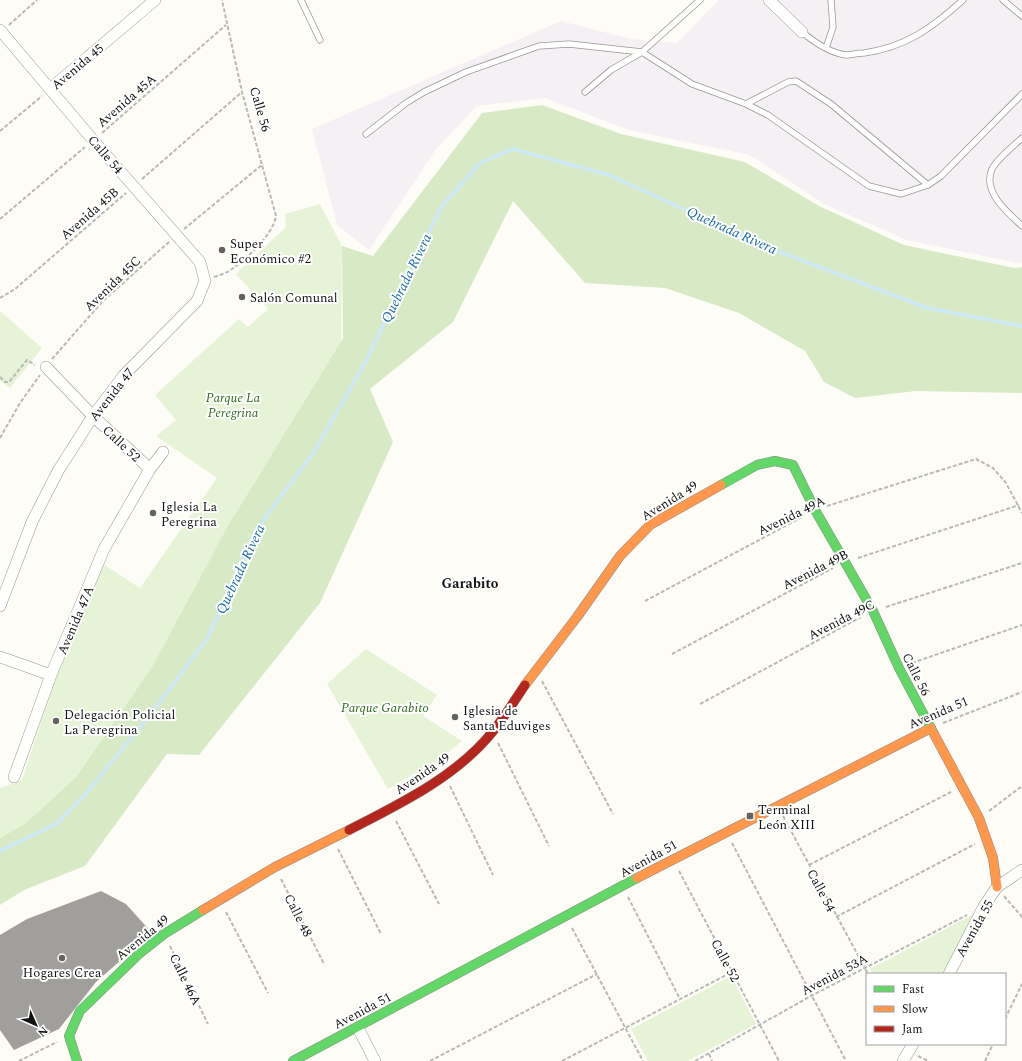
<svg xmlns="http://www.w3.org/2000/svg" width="1022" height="1061" font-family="Spectral,serif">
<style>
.industrial{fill:#f5f0f3}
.green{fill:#e7f3d7}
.forest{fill:#d8eac5}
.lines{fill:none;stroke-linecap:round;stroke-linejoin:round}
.stream{stroke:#cde8f7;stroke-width:3.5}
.building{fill:#a19f9c}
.lane-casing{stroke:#979795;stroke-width:7}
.street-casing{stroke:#979795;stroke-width:12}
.fast-casing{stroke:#8e8d8b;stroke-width:10}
.slow-casing{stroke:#8e8d8b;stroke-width:10}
.jam-casing{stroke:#8e8d8b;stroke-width:10}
.path{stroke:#b9b9b8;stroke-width:2;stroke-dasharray:4 2;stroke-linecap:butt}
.lane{stroke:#fffffe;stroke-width:5.5}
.street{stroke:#fffffe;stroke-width:11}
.fast{stroke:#63d668;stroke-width:9}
.slow{stroke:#ff974d;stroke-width:9}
.jam{stroke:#b3261e;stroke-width:9}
.poi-dot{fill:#646362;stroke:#fff;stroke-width:1.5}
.labels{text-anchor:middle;stroke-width:4;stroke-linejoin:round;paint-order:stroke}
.street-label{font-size:13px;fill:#111;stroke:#fff}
.poi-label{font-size:13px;fill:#111;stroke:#fff;text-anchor:start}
.park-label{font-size:13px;font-style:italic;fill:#2f6b1f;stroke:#fff}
.water-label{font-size:14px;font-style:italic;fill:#1768a6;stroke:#fff}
.neighbourhood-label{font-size:14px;font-weight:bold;fill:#111;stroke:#fff}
</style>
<rect width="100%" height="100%" fill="#fdfcf7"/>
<path class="industrial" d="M719 0H1022V262L1017 263 907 240 824 204 750 155 629 130 545 98 477 106 436 149 369 250 337 225 312 129 561 21 631 39 677 43Z"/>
<path class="green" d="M320 204 342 246 341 341 226 529 152 667 76 777 26 823 0 838V788L22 780 52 688 103 564 140 588 217 478 156 436 176 420 155 395 239 319 248 327 268 309 236 274 286 227 285 214Z
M0 311 42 348 10 388 0 381Z
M366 649 437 695 423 716 462 741 440 759 388 789 327 684Z
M974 914 943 974H872L870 969Z
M731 976 756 1024 688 1061H648L631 1029Z"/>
<path class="forest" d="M542 105 621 134 745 162 819 206 904 245 1014 268 1022 267V393L916 391 855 398 824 382 805 351 739 313 665 288 585 283 513 201 453 322 370 389 393 442 320 603 199 755 167 754 85 866 24 890 0 905V838L26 823 76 777 152 667 226 529 343 338 342 246 373 256 482 113Z"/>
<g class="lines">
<path class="stream" d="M0 851 56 824 84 796 153 711 207 639 256 530 314 452 367 359 441 207 480 163 513 149 609 175 767 247 927 308 1022 326"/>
</g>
<path class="building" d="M101 891 126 904 152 933 96 982 59 1029 14 1050 0 1030V935L27 919Z"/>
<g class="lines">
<g class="lane-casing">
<path id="lane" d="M301 0 320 40
M1003 0 1022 16
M802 32C814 42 830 53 846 55 851 55 858 53 864 53 906 47 932 28 963 0
M826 48 833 27 831 0
M585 92 611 70 642 52 700 0
M746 104 768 115 869 186 901 194 928 185 941 176 1022 94
M366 134 406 103 424 92 466 72 539 46 569 44 642 52 692 84 746 104 788 82 796 81 831 104 928 185
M1022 138C1014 145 996 160 992 169 982 192 1008 213 1022 226"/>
</g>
<g class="street-casing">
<path id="street" d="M769 0 802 32
M0 30 93 140 200 262 205 281 197 301 124 375 93 416 58 471 32 522 0 606
M50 89 155 0
M46 367 93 416 150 469 163 452
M0 657 51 675
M14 777 51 675 104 549 150 469
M949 974 984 906 997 887 1022 870
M358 1028 375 1061
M903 1061 913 1044"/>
</g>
<g class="fast-casing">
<path id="fast" d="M721 485 757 465 775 461 793 465 815 510 873 611 899 668 934 734
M77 1061 69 1036 80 1011 140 953 164 934 203 910
M293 1061 637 878"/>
</g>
<g class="slow-casing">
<path id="slow" d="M525 685 577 617 620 556 650 525 721 485
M934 734 979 818 993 858 997 887
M637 878 931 728
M203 910 275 867 349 830"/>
</g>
<g class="jam-casing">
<path id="jam" d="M349 830C400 804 458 776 494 730 505 716 515 700 525 685"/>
</g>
<path class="path" d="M9 25 37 0
M0 131 42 96
M102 133 226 25
M142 179 242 92
M0 219 85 147
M184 229 263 164
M214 277C220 275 227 273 232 269 247 258 273 235 276 216L242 92 222 0
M0 298 15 289 126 193
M52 359 102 302 169 242
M0 377 5 382H9L27 360 35 365
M0 438 20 403 40 375
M827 506 976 459 993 468 1006 483 1022 513
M858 558 1019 505
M645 601 804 516
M886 607 1022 563
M672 654 833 568
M912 663 1022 625
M542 681 613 814
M700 704 861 617
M943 723 1022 692
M498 743 549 846
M450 786 493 875
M989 811 1022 786
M783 816 868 974
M396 821 439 904
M732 843 846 1061
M338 849 381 934
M809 865 951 792
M679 871 779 1061
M281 879 324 964
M1004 896 1022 917
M628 897 680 999
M226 912 268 993
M836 917 975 844
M572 928 643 1061
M170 946 208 1024
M1005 1019 1022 984
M709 1054 712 1061
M918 1056 928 1061
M19 1061 57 1042
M430 1061 597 974
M562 1061 732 972
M695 1061 811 996 967 915
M985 1061 993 1044"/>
<use href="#lane" class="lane"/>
<use href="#street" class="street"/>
<use href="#fast" class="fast"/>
<use href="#slow" class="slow"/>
<use href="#jam" class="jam"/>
</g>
<g class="poi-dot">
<circle cx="222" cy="250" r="4"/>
<circle cx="242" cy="297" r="4"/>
<circle cx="153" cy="513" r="4"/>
<circle cx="455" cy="717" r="4"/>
<circle cx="56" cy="721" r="4"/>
<rect x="746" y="812" width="8" height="8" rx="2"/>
<circle cx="62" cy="958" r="4"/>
</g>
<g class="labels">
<g class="street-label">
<text transform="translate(77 66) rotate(-40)" y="5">Avenida 45</text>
<text transform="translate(126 100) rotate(-41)" y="5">Avenida 45A</text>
<text transform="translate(261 109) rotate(74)" y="5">Calle 56</text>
<text transform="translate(106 154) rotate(49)" y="5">Calle 54</text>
<text transform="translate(89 213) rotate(-41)" y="5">Avenida 45B</text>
<text transform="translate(112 283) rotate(-44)" y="5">Avenida 45C</text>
<text transform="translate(111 394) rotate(-52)" y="5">Avenida 47</text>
<text transform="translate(122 443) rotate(43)" y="5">Calle 52</text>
<text transform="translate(669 500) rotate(-32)" y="5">Avenida 49</text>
<text transform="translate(791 515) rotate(-26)" y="5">Avenida 49A</text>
<text transform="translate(815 569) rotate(-27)" y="5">Avenida 49B</text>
<text transform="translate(841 619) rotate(-27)" y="5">Avenida 49C</text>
<text transform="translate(75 620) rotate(-67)" y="5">Avenida 47A</text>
<text transform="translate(917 674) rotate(63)" y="5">Calle 56</text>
<text transform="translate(938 712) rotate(-23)" y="5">Avenida 51</text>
<text transform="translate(422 773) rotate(-34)" y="5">Avenida 49</text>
<text transform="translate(648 858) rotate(-29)" y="5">Avenida 51</text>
<text transform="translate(822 890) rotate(62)" y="5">Calle 54</text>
<text transform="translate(299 915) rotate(63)" y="5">Calle 48</text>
<text transform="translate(974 928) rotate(-61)" y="5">Avenida 55</text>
<text transform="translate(142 937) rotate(-39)" y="5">Avenida 49</text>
<text transform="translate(726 960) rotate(62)" y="5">Calle 52</text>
<text transform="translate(834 974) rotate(-28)" y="5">Avenida 53A</text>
<text transform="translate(186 979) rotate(64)" y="5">Calle 46A</text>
<text transform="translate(362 1010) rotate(-28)" y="5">Avenida 51</text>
</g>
<g class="poi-label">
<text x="230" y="248">Super<tspan x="230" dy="15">Económico #2</tspan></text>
<text x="250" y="302">Salón Comunal</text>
<text x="161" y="511">Iglesia La<tspan x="161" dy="15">Peregrina</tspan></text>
<text x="463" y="715">Iglesia de<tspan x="463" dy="15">Santa Eduviges</tspan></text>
<text x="64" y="719">Delegación Policial<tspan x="64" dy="15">La Peregrina</tspan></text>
<text x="758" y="814">Terminal<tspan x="758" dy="15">León XIII</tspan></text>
<text x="62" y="977" text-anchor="middle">Hogares Crea</text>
</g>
<g class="park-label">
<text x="233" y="402">Parque La<tspan x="233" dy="15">Peregrina</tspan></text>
<text x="385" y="712">Parque Garabito</text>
</g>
<g class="water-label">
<text transform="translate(732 230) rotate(24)" y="5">Quebrada Rivera</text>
<text transform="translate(406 278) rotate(-64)" y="5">Quebrada Rivera</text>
<text transform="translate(240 569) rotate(-65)" y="5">Quebrada Rivera</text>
</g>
<g class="neighbourhood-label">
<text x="470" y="588">Garabito</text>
</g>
</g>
<rect x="866" y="973" width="140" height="72" fill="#ffffff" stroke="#a0a0a0"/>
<rect x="874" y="986" width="20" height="6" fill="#63d668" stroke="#a0a0a0"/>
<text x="902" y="993" font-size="12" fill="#111111">Fast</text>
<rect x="874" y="1006" width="20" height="6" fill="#ff974d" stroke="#a0a0a0"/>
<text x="902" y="1013" font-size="12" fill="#111111">Slow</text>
<rect x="874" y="1026" width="20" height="6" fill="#b3261e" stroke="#a0a0a0"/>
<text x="902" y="1033" font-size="12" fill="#111111">Jam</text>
<g transform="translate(36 1025) rotate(135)" stroke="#ffffff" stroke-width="3" paint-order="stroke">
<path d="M0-3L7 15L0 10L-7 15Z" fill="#111111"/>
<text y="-6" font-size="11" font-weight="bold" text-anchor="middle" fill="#111111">N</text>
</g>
</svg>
